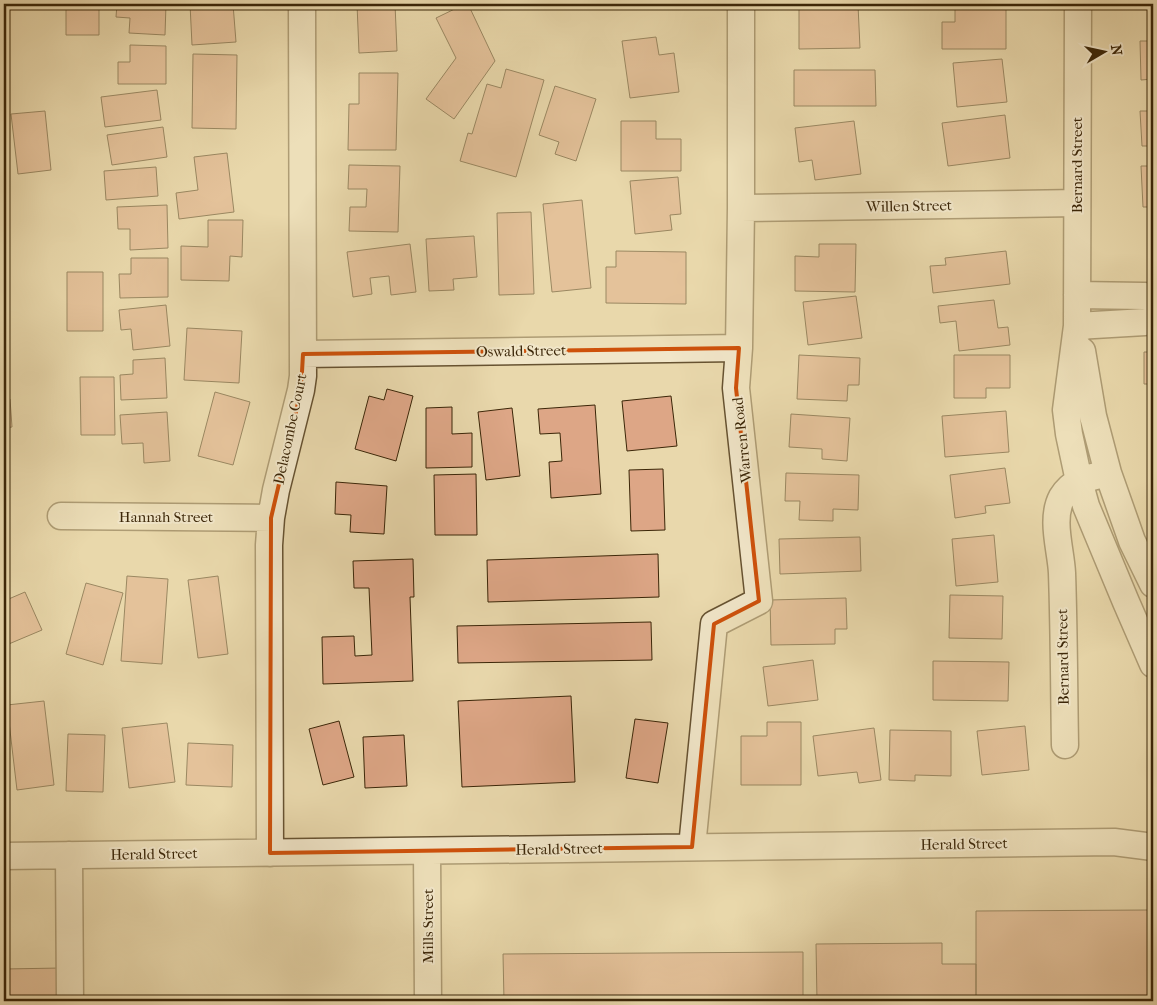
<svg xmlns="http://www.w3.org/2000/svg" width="1157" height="1005" font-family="'IM FELL French Canon',serif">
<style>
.building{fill:#dda686;stroke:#3b2608}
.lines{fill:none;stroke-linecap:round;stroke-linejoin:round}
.minor-casing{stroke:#665231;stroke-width:29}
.minor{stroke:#f1e6c9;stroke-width:26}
.marked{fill:none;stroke:#ce510b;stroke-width:4;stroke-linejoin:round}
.labels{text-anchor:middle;stroke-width:4;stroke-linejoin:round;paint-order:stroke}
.street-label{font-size:15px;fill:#3b2608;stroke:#f1e6c9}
</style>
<rect width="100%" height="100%" fill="#e9d8ac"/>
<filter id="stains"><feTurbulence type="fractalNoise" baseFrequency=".004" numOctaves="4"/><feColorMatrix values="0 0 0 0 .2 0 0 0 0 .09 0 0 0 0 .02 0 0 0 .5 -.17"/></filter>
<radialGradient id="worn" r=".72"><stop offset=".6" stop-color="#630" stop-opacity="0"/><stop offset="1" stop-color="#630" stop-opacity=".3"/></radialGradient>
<path class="building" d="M4 4H8L7 28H4Z
M66 4H99V35H66Z
M117 4H166L165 35 129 33 130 18 116 17Z
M190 4H233L236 42 192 45Z
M357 4H395L397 51 359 53Z
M465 4H468L495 61 454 119 426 99 456 58 436 18Z
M955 4H1006V49H942V22H955Z
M858 5 860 48 799 49V7Z
M656 37 659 55 674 53 679 92 630 98 622 41Z
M1140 41H1153V79L1141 80Z
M130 45 166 46V84H118V62H130Z
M193 54 237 55 236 129 192 128Z
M1002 59 1007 102 957 107 953 63Z
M506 69 544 80 516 177 460 161 468 133 472 134 487 84 501 88Z
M794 70H875L876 106H794Z
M359 73H398L396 150H348L349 104H359Z
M555 86 596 99 576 161 555 154 559 142 539 135Z
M157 90 161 120 105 127 101 97Z
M45 111 51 170 18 174 11 114Z
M1140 111H1153V146H1142Z
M1005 115 1010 158 948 166 942 123Z
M621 121H656V139H681V171H621Z
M854 121 861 174 815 180 812 160 799 162 795 128Z
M163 127 167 157 112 165 107 135Z
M227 153 234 212 179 219 176 193 198 190 194 157Z
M349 165 400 166 398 232 349 231 350 207H366L367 189H348Z
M1141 166H1153V207H1143Z
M156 167 158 196 106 200 104 171Z
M678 177 681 214 670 215 672 230 635 234 630 181Z
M582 200 591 288 552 292 543 204Z
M167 205 168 248 130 250V229H118L117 207Z
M531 212 534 294 499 295 497 213Z
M208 220H243L242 257 230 256 229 281 181 280V246L208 247Z
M474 236 477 277 453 279 454 290 429 291 426 239Z
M410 244 416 292 391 295 389 276 370 278 372 294 353 297 347 252Z
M819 244H856L855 292 795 291V256L819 257Z
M4 245H6L9 274 4 275Z
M616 251 686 252V304L606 303V267H616Z
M1006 251 1010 284 933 293 930 266 946 265 945 258Z
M131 258H168V297L120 298 119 274H131Z
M67 272H103V331H67Z
M856 296 862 338 808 345 803 302Z
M994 300 998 328 1008 327 1010 345 959 351 956 321 940 323 938 306Z
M166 305 170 346 133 350 131 329 121 330 119 310Z
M4 322 7 350 4 351Z
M187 328 242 331 239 383 184 380Z
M1144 352H1153V384H1144Z
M799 355 860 358 859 385H848L847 401 797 399Z
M954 355H1010V388H986V398H954Z
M165 358 167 398 121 400 120 375 133 374V360Z
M4 359 7 388 4 389Z
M80 377H114L115 435H81Z
M387 389 413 396 396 461 355 449 369 396 384 400Z
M215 392 250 402 233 465 198 456Z
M671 396 677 446 627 451 622 401Z
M4 399H10L12 427 4 428Z
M595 405 601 494 551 498 549 462 562 461 560 433 540 434 538 409Z
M452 407V434L472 433V467L426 468V408Z
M512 408 520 476 486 480 478 412Z
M1006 411 1009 452 945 457 942 416Z
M167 412 170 461 144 463 143 443 122 444 120 415Z
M791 414 850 418 847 461 822 459V449L789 447Z
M1005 468 1010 503 985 506 986 513 955 518 950 475Z
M663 469 665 530 631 531 629 470Z
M786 473 859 475 858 510 833 509V521L799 520 800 501H785Z
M476 474 477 535H435L434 475Z
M336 482 387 486 384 534 350 532 351 515 335 514Z
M994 535 998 582 956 586 952 539Z
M860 537 861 571 780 574 779 539Z
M658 554 659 597 488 602 487 560Z
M413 559 414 597H410L413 681 323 684 322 637 354 636 355 656 372 655 369 588H354L353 561Z
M127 576 168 579 162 664 121 661Z
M218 576 228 654 198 658 188 580Z
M86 583 123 593 103 665 66 654Z
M25 592 42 630 4 646V601Z
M950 595 1003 596 1002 639 949 638Z
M846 598 847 629H835V644L771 645 770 600Z
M651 622 652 660 458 663 457 626Z
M813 660 818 700 768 706 763 667Z
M933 661 1009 662 1008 701 933 700Z
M571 696 575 782 462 787 458 701Z
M44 701 54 785 17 790 7 705Z
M635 719 668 723 658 783 626 778Z
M339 721 354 777 323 785 309 729Z
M767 722H801V785H741V736H767Z
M167 723 175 782 129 788 122 728Z
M1025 726 1029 770 982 775 977 731Z
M874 728 881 780 859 783 857 772 818 776 813 736Z
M890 730 951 731V776L915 775V781L889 780Z
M68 734 105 735 103 792 66 791Z
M404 735 407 786 365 788 363 737Z
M188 743 233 745 232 787 186 785Z
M1148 910 1149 1001H976V911Z
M942 943V964H976V1001H817L816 944Z
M803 952V1001H504L503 954Z
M61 968 62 1001H4V969Z"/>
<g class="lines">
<g class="minor-casing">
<path id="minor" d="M1078 4 1077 326 1066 410 1069 434 1079 481 1086 506 1126 602 1153 664
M741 208 1077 203
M1077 295 1144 296 1153 297
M1077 326 1145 322 1153 320
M1082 351 1093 416 1108 473 1132 541 1153 584
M303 354 739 348
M61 516 271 518
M1065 745C1064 687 1064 630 1062 573 1061 550 1050 519 1062 497 1073 479 1089 478 1108 473
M692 847 714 624 759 601 736 388 739 348 741 208V4
M427 852 428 1001
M270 853 269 545 271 518 276 490 301 390 303 376 302 4
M69 855 70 1001
M4 856 1114 842 1153 847"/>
</g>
<use href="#minor" class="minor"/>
</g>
<path d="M0 0H1157V1005H0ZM739 348 736 388 759 601 714 624 692 847 270 853 271 518 301 390 303 354Z" fill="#e9d8ac" fill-opacity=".55" fill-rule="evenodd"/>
<path class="marked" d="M739 348 736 388 759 601 714 624 692 847 270 853 271 518 301 390 303 354Z"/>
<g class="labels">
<g class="street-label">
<text transform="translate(1077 165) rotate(-90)" y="5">Bernard Street</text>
<text transform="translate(909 206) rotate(-1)" y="5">Willen Street</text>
<text transform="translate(521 351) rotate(-1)" y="5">Oswald Street</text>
<text transform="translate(290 429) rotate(-78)" y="5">Delacombe Court</text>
<text transform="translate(742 440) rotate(-96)" y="5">Warren Road</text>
<text x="166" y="522">Hannah Street</text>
<text transform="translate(1063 657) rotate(-91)" y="5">Bernard Street</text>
<text transform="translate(964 844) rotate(-1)" y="5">Herald Street</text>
<text transform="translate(559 849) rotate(-1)" y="5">Herald Street</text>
<text transform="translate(154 854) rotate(-1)" y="5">Herald Street</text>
<text transform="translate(428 926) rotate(-90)" y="5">Mills Street</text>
</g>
</g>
<rect width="1157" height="1005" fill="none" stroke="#e9d8ac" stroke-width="20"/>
<rect x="5" y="5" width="1147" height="995" fill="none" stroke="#3b2608" stroke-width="2.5"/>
<rect x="10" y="10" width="1137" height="985" fill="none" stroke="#3b2608"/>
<g transform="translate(1104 52) rotate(81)" stroke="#f1e6c9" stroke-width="4" paint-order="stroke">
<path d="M0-4L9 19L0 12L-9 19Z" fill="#3b2608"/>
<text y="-8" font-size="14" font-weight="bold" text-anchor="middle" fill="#3b2608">N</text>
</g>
<rect width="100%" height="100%" filter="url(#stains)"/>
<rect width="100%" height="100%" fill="url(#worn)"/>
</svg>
